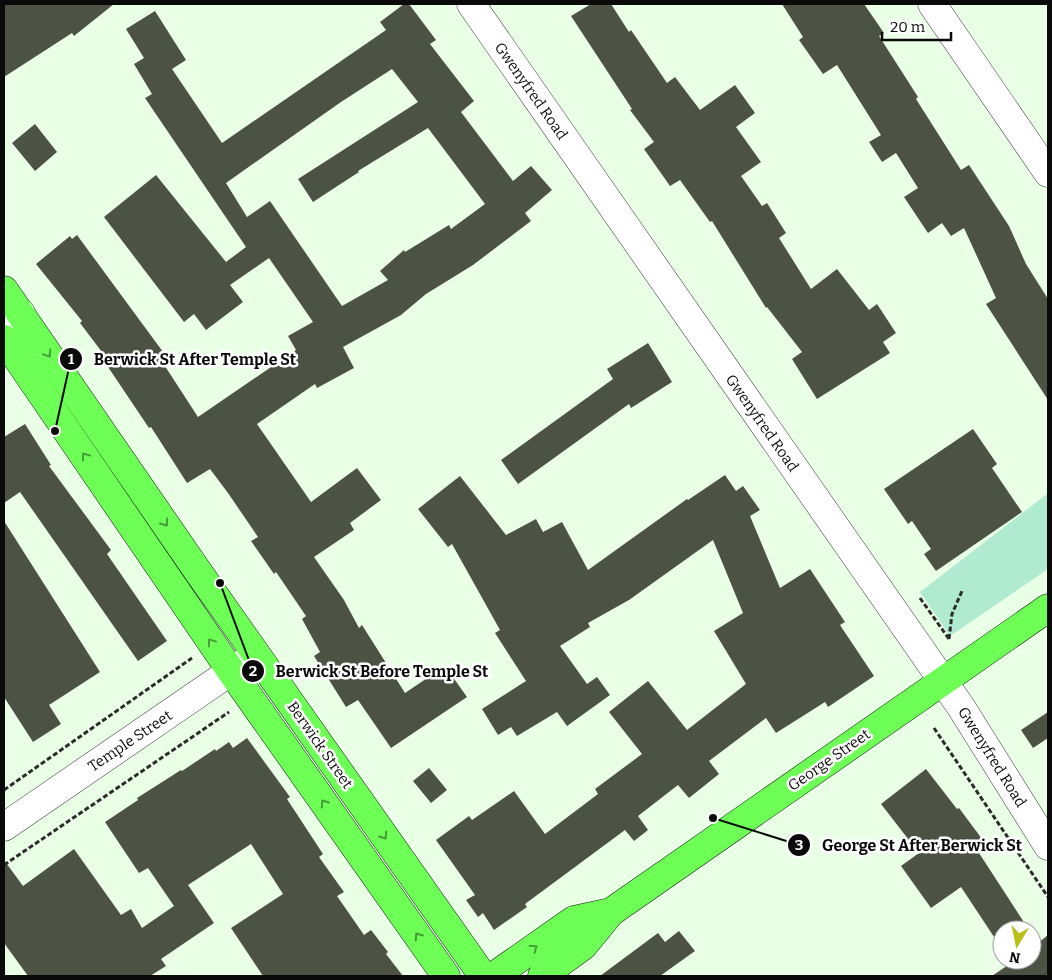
<svg xmlns="http://www.w3.org/2000/svg" width="1052" height="980" font-family="Bitter,serif">
<style>
.green{fill:#afead1}
.building{fill:#4c5345;fill-rule:evenodd}
.lines{fill:none;stroke-linecap:round;stroke-linejoin:round}
.minor-casing{stroke:#3d3d3d;stroke-width:29}
.major-casing{stroke:#1b1b1b;stroke-width:29}
.path{stroke:#2c2c2c;stroke-width:3;stroke-dasharray:5 2.5;stroke-linecap:butt}
.minor{stroke:#fff;stroke-width:28}
.major{stroke:#6eff56;stroke-width:28}
.oneway{stroke:#469d38}
.labels{text-anchor:middle;stroke-width:5;stroke-linejoin:round;paint-order:stroke}
.street-label{font-size:15px;fill:#0a0a0a;stroke:#fff}
.leader{fill:none;stroke:#0a0a0a;stroke-width:2}
.callout-dot{fill:#0a0a0a;stroke:#fff;stroke-width:2}
.mark-label{font-size:15px;text-anchor:middle;font-weight:bold;fill:#fff}
.callout-label{font-size:16px;text-anchor:middle;font-weight:bold;fill:#0a0a0a;stroke:#fff;stroke-width:5;stroke-linejoin:round;paint-order:stroke}
</style>
<rect width="100%" height="100%" fill="#e9ffe6"/>
<path class="green" d="M1047 494 1048 569 950 636 920 592Z"/>
<path class="building" d="M4 4H114L74 36 72 33 4 77Z
M404 4H409L436 40 430 44 474 101 461 112 513 181 531 166 552 190 525 213 531 221 473 265 426 294 401 315 343 347 354 368 317 388 315 384 257 424 311 502 357 468 381 500 350 523 354 530 314 557 344 600 359 628 362 625 405 693 445 666 467 697 391 748 358 700 346 707 314 656 320 652 302 619 306 616 276 572 274 574 251 541 258 537 228 493 210 469 187 483 151 427 149 428 102 358 105 356 80 323 82 321 36 264 70 236 72 239 77 235 166 356 161 360 198 417 296 350 288 336 313 322 269 258 230 285 243 302 206 330 194 314 184 322 104 217 156 175 226 262 246 247 145 98 152 94 134 64 144 58 126 29 155 11 186 60 172 69 222 143 386 30 380 22ZM392 69 418 102 298 179 313 202 359 172 358 171 428 128 485 204 451 229 449 225 405 252 404 250 380 271 388 280 342 306 270 201 247 217 226 183 341 102Z
M591 4H611L629 32 631 30 667 83 675 77 700 110 735 85 755 113 736 127 761 162 741 176 762 206 767 203 786 233 779 238 811 289 837 269 869 310 877 304 896 333 883 342 890 353 817 399 792 359 802 352 767 307 766 308 712 221 710 222 680 180 670 186 644 149 654 142 630 110 632 109 571 16Z
M782 4H864L884 33 879 36 918 97 916 99 961 170 969 165 1009 226 1026 264 1048 299V400L986 304 996 298 964 228 951 236 942 223 928 233 904 197 918 188 896 153 882 162 869 142 881 135 837 65 823 74 799 40 803 37Z
M35 124 57 152 35 171 12 143Z
M648 343 672 382 631 408 629 404 518 484 501 460 613 379 607 369Z
M25 424 51 465 49 466 111 550 107 554 167 641 138 661 20 492 4 503V437Z
M973 429 997 464 992 468 1022 512 936 571 924 554 931 549 912 521 908 524 884 489Z
M725 475 736 491 743 486 760 510 750 516 780 588 810 569 845 622 840 625 874 676 828 707 825 702 776 733 766 718 709 761 719 774 689 798 678 785 638 816 648 830 634 841 625 830 525 904 527 907 494 930 483 913 478 917 466 900 475 895 436 840 469 816 472 820 514 791 545 834 598 794 595 789 642 754 609 712 648 681 687 730 746 684 714 631 743 613 713 540 629 600 588 623 590 627 560 646 587 684 597 677 610 695 567 726 557 712 517 736 511 727 498 735 482 709 526 681 495 633 500 630 452 544 448 547 418 509 460 476 506 535 536 519 543 532 562 522 588 570 687 499 688 500Z
M4 521 100 672 49 705 61 724 33 742 4 697Z
M1048 712V738L1033 748 1021 730Z
M247 738 290 797 287 799 323 854 319 857 344 892 337 896 364 935 371 930 388 952 386 954 403 976H263L231 928 283 894 251 844 188 885 214 923 161 959 166 966 150 976H28L4 943V860L23 886 74 849 121 915 131 909 142 928 174 906 148 868 139 873 105 822 138 800 137 798 181 770 182 771 215 749 216 751 229 742 233 748Z
M429 768 447 790 431 803 413 781Z
M926 769 957 809 959 808 988 847 979 853 1029 930H1002V949L961 887 931 908 901 866 919 853 881 804Z
M679 931 695 951 660 976H600L658 933 665 942Z
M1032 934 1038 943 1048 935V976H992L1011 963 1009 960H1032Z"/>
<g class="lines">
<g class="minor-casing">
<path id="minor" d="M471 4 961 707 1048 846
M932 4 1048 173
M4 325 21 313
M4 827 256 654"/>
</g>
<g class="major-casing">
<path id="major" d="M4 290 199 573 483 976
M4 339 231 671 446 976
M494 976 574 920 611 912
M542 976 583 946 611 912 1048 608"/>
</g>
<path class="path" d="M920 598 949 639
M949 639 952 614 962 591
M934 728 1048 897
M4 790 192 658
M4 865 229 712"/>
<use href="#minor" class="minor"/>
<use href="#major" class="major"/>
</g>
<defs><path id="oneway-chevron" d="M-2-3.5L2.5 0L-2 3.5" fill="none" stroke-width="1.6" stroke-linecap="round" stroke-linejoin="round" transform="scale(1.25)"/></defs>
<g class="oneway">
<use href="#oneway-chevron" transform="translate(48 354) rotate(56)"/>
<use href="#oneway-chevron" transform="translate(85 456) rotate(-125)"/>
<use href="#oneway-chevron" transform="translate(165 523) rotate(55)"/>
<use href="#oneway-chevron" transform="translate(211 642) rotate(-124)"/>
<use href="#oneway-chevron" transform="translate(324 803) rotate(-125)"/>
<use href="#oneway-chevron" transform="translate(384 836) rotate(55)"/>
<use href="#oneway-chevron" transform="translate(418 936) rotate(-125)"/>
<use href="#oneway-chevron" transform="translate(534 948) rotate(-35)"/>
</g>
<g class="labels">
<g class="street-label">
<text transform="translate(531 91) rotate(55)" y="5">Gwenyfred Road</text>
<text transform="translate(762 423) rotate(55)" y="5">Gwenyfred Road</text>
<text transform="translate(130 741) rotate(-34)" y="5">Temple Street</text>
<text transform="translate(320 745) rotate(55)" y="5">Berwick Street</text>
<text transform="translate(992 757) rotate(58)" y="5">Gwenyfred Road</text>
<text transform="translate(829 760) rotate(-35)" y="5">George Street</text>
</g>
</g>
<path class="leader" d="M55 431L71 359M220 583L253 671M713 818L799 845"/>
<g class="callout-dot">
<circle cx="55" cy="431" r="5"/>
<circle cx="220" cy="583" r="5"/>
<circle cx="713" cy="818" r="5"/>
<circle cx="71" cy="359" r="12"/>
<circle cx="253" cy="671" r="12"/>
<circle cx="799" cy="845" r="12"/>
</g>
<g class="mark-label">
<text x="71" y="364">1</text>
<text x="253" y="676">2</text>
<text x="799" y="850">3</text>
</g>
<g class="callout-label">
<text x="195" y="365">Berwick St After Temple St</text>
<text x="382" y="677">Berwick St Before Temple St</text>
<text x="922" y="851">George St After Berwick St</text>
</g>
<rect width="1052" height="980" fill="none" stroke="#0a0a0a" stroke-width="10"/>
<g transform="translate(1017 945) rotate(190)"><circle r="24" fill="#ffffff" stroke="#9d9d9d"/>
<path d="M0-4L9 19L0 12L-9 19Z" fill="#b7c01b"/>
<text y="-8" font-size="14" font-weight="bold" text-anchor="middle" fill="#0a0a0a">N</text>
</g>
<path d="M882 32v8h69v-8" fill="none" stroke="#0a0a0a" stroke-width="2.5"/>
<text x="890" y="32" font-size="15" fill="#0a0a0a" stroke="#ffffff" stroke-width="4" paint-order="stroke">20 m</text>
</svg>
